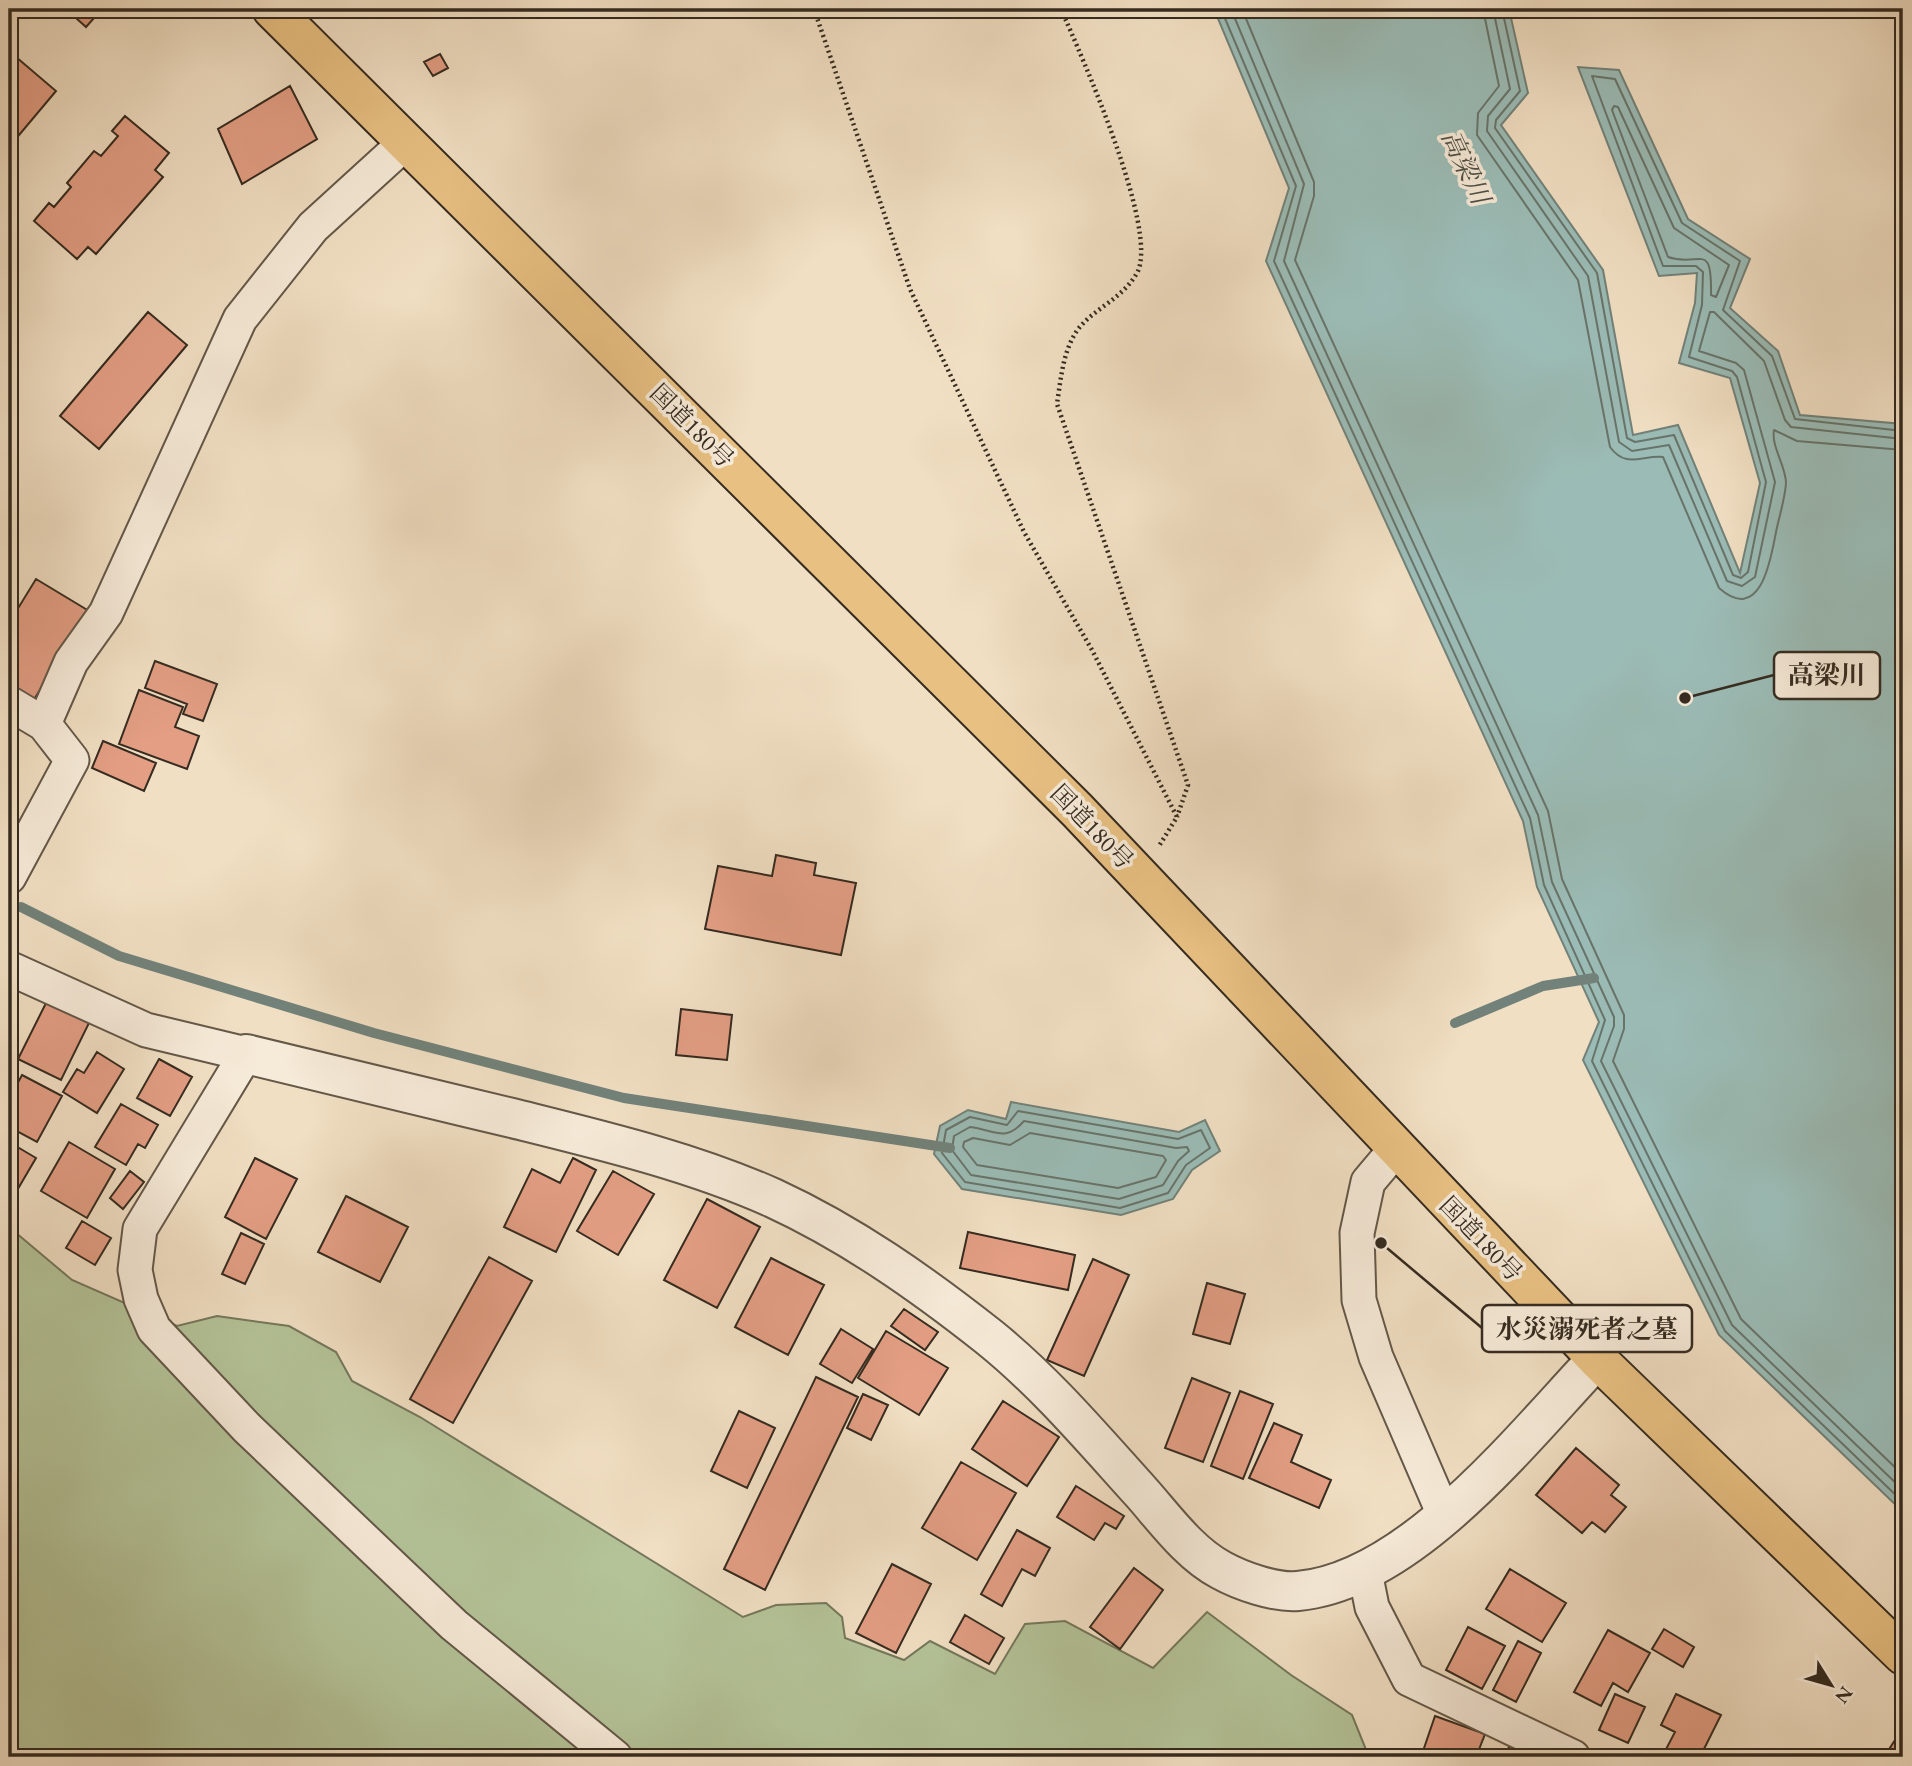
<svg xmlns="http://www.w3.org/2000/svg" width="1912" height="1766" font-family="'EB Garamond','Noto Serif JP',serif">
<style>
.green{fill:#b4c398;stroke:#74775c;stroke-width:2}
.water{fill:#9bbcb6;stroke:#72827a;stroke-width:2}
.lines{fill:none;stroke-linecap:round;stroke-linejoin:round}
.shore{stroke:#68746b;stroke-width:2}
.stream{stroke:#72827a;stroke-width:10}
.building{fill:#e39e84;stroke:#352b20;stroke-width:2}
.minor-casing{stroke:#645849;stroke-width:37}
.tertiary-casing{stroke:#645849;stroke-width:42}
.trunk-casing{stroke:#352b20;stroke-width:42}
.path{stroke:#352b20;stroke-width:4.5;stroke-dasharray:2 3.5;stroke-linecap:butt}
.minor{stroke:#f6ead8;stroke-width:33}
.tertiary{stroke:#f6ead8;stroke-width:38}
.trunk{stroke:#e8c082;stroke-width:38}
.labels{text-anchor:middle;stroke-width:7;stroke-linejoin:round;paint-order:stroke}
.street-label{font-size:24px;fill:#352b20;stroke:#f6ead8}
.water-label{font-size:26px;font-style:italic;fill:#4e4f46;stroke:#f6ead8}
.leader{fill:none;stroke:#352b20;stroke-width:2.5}
.callout-dot{fill:#352b20;stroke:#f6ead8;stroke-width:2.5}
.callout{fill:#f6ead8;stroke:#352b20;stroke-width:2.5}
.callout-label{font-size:26px;text-anchor:middle;font-weight:bold;fill:#352b20}
</style>
<rect width="100%" height="100%" fill="#f1dfc3"/>
<filter id="stains"><feTurbulence type="fractalNoise" baseFrequency=".00286" numOctaves="4"/><feColorMatrix values="0 0 0 0 .2 0 0 0 0 .09 0 0 0 0 .02 0 0 0 .5 -.17"/></filter>
<radialGradient id="worn" r=".72"><stop offset=".6" stop-color="#630" stop-opacity="0"/><stop offset="1" stop-color="#630" stop-opacity=".3"/></radialGradient>
<path class="green" d="M9 1227 72 1280 177 1326 217 1316 289 1326 336 1352 352 1381 420 1417 743 1617 776 1605 826 1603 842 1617 845 1638 904 1660 930 1641 995 1674 1025 1624 1065 1621 1153 1668 1207 1612 1291 1675 1352 1715 1369 1757H9Z"/>
<path class="water" d="M1214 9H1509L1528 93 1501 125 1603 270 1633 435 1678 425 1740 573 1760 483 1730 378 1679 363 1695 303 1697 273 1659 276 1578 67 1619 70 1688 219 1750 259 1730 308 1778 351 1800 415 1903 424V1512L1719 1335 1583 1060 1599 1022 1537 887 1523 821 1266 261 1289 188Z
M1011 1102 1179 1132 1205 1120 1220 1151 1192 1170 1173 1199 1121 1215 962 1189 934 1154 940 1126 968 1110 1006 1119Z"/>
<g class="lines">
<path class="shore" d="M1221 9 1296 186 1274 261 1530 818 1544 885 1605 1020 1592 1061 1725 1331 1903 1502
M1231 9 1304 184 1284 261 1538 815 1552 882 1614 1017V1026L1601 1061 1732 1325 1903 1490
M1242 9 1314 182V196L1295 260 1548 811 1562 879 1624 1015V1029L1613 1061 1741 1319 1903 1475
M1483 9 1499 86 1478 113 1477 135 1578 280 1610 447C1626 469 1642 455 1663 457L1719 588C1761 625 1771 558 1776 532 1779 517 1785 499 1786 483 1786 466 1771 447 1774 430L1797 441 1903 450
M1493 9 1510 89 1488 116 1487 131 1588 276 1619 442 1632 451 1669 445 1727 581 1742 586 1755 577 1775 482 1744 370 1736 363 1699 351 1710 312H1714L1764 361 1785 420 1791 427 1903 439
M1502 9 1520 91 1496 120 1495 128 1597 273 1627 438 1635 442 1674 435 1733 575 1741 578 1748 572 1766 482 1737 377 1732 371 1689 357 1702 305 1703 272 1696 266H1663L1592 76 1615 79 1682 223 1740 261 1723 310 1772 356 1795 419 1903 431
M1614 106 1618 107 1674 228 1729 265 1716 297 1711 295C1712 239 1700 268 1668 257L1612 110Z
M1018 1111 1178 1139 1201 1130 1210 1148 1186 1165 1168 1193 1120 1208 965 1182 942 1153 946 1130 970 1117 1007 1125Z
M1024 1121 1176 1148 1187 1147 1189 1151 1178 1161 1163 1185 1119 1199 971 1175 952 1150 954 1136 970 1127C995 1130 1005 1143 1024 1121Z
M1030 1133 1163 1156 1166 1160 1156 1177 1118 1188 977 1165 963 1147 964 1142 973 1138 1010 1145Z"/>
<path class="stream" d="M21 907 119 956 374 1033 624 1098 950 1148
M1455 1023 1543 986 1594 978"/>
</g>
<path class="building" d="M66 9H102L86 27Z
M9 51 56 91 9 147Z
M440 54 448 68 433 76 424 62Z
M290 86 317 139 242 184 218 129Z
M125 116 169 153 155 170 163 177 96 254 88 247 77 259 34 221 49 203 54 207 71 187 67 183 94 151 101 156 118 136 112 131Z
M148 312 187 345 99 449 60 416Z
M36 579 89 611 30 706 9 693V623Z
M155 661 217 684 203 721 183 714 187 704 145 688Z
M139 690 183 707 175 727 199 736 187 769 119 744Z
M103 741 156 763 144 791 92 768Z
M776 855 816 863 814 875 856 883 841 955 705 929 718 866 772 876Z
M47 1001 89 1023 61 1080 18 1059Z
M681 1009 732 1015 727 1060 676 1055Z
M97 1052 124 1069 97 1113 63 1092 77 1069 84 1073Z
M159 1059 192 1077 170 1116 137 1098Z
M22 1075 62 1096 37 1142 9 1127V1099Z
M121 1104 158 1125 145 1148 138 1144 126 1165 95 1147Z
M9 1142 36 1158 9 1204Z
M69 1142 115 1169 87 1218 41 1191Z
M255 1158 297 1179 266 1239 225 1217Z
M573 1158 596 1170 556 1252 504 1227 532 1169 560 1183Z
M130 1171 144 1182 123 1209 110 1198Z
M613 1171 654 1194 618 1255 577 1231Z
M346 1196 408 1227 380 1282 318 1252Z
M707 1199 760 1227 717 1308 664 1280Z
M82 1221 111 1238 95 1265 66 1248Z
M968 1232 1075 1255 1068 1290 960 1268Z
M241 1233 264 1244 245 1284 222 1274Z
M489 1257 532 1281 453 1423 410 1399Z
M771 1258 824 1285 788 1355 735 1327Z
M1093 1259 1129 1275 1084 1376 1047 1360Z
M1207 1283 1245 1294 1230 1344 1193 1334Z
M904 1309 938 1332 925 1350 891 1326Z
M841 1329 873 1349 852 1383 820 1364Z
M886 1331 948 1368 919 1415 858 1378Z
M816 1377 858 1397 765 1590 724 1569Z
M1192 1378 1230 1393 1203 1462 1165 1448Z
M1240 1391 1273 1404 1243 1479 1211 1466Z
M863 1394 888 1405 871 1440 847 1428Z
M1003 1401 1059 1437 1027 1486 972 1449Z
M739 1411 775 1428 747 1488 711 1471Z
M1274 1423 1302 1435 1291 1462 1331 1480 1319 1508 1249 1478Z
M1576 1448 1619 1485 1611 1495 1626 1507 1605 1532 1592 1522 1582 1533 1536 1495Z
M961 1462 1016 1493 977 1560 922 1528Z
M1076 1486 1124 1516 1116 1529 1105 1523 1094 1540 1057 1517Z
M1017 1530 1050 1548 1035 1576 1022 1569 1002 1606 981 1594Z
M892 1564 931 1584 896 1653 856 1633Z
M1134 1568 1163 1590 1120 1649 1090 1627Z
M1510 1569 1566 1603 1542 1642 1486 1609Z
M965 1615 1004 1638 989 1664 950 1642Z
M1468 1627 1505 1646 1482 1689 1446 1670Z
M1664 1629 1694 1647 1683 1667 1652 1649Z
M1608 1630 1650 1653 1628 1692 1613 1683 1601 1706 1574 1692Z
M1518 1641 1541 1653 1516 1702 1493 1690Z
M1615 1694 1645 1707 1628 1743 1599 1730Z
M1676 1694 1721 1715 1700 1757H1662L1675 1732 1661 1725Z
M1435 1716 1485 1734 1476 1757H1421Z
M1895 1740 1903 1745V1757H1884Z
M1510 1745 1537 1757H1504Z"/>
<g class="lines">
<g class="minor-casing">
<path id="minor" d="M9 703 44 724 72 760 9 877
M44 724 71 662 106 613 240 319 313 227 404 144
M9 968 146 1030 246 1054 140 1229 135 1270 141 1299 154 1329 247 1428 454 1625 615 1757
M1395 1150 1368 1182 1357 1233 1359 1300 1376 1357 1445 1517
M1365 1572 1372 1607 1409 1679 1573 1757"/>
</g>
<g class="tertiary-casing">
<path id="tertiary" d="M246 1054C334 1075 423 1097 512 1118 600 1140 690 1161 773 1198 851 1234 922 1284 989 1337 1045 1382 1093 1439 1141 1492 1165 1519 1189 1553 1221 1570 1241 1581 1275 1593 1298 1591 1411 1581 1523 1437 1597 1359"/>
</g>
<g class="trunk-casing">
<path id="trunk" d="M272 9 1077 810 1597 1359 1903 1655"/>
</g>
<path class="path" d="M814 9 910 289 1024 532 1092 650 1177 817 1159 846
M1061 9C1081 55 1160 231 1137 273 1122 299 1095 308 1079 328 1063 349 1061 378 1057 404L1188 785 1177 817"/>
<use href="#minor" class="minor"/>
<use href="#tertiary" class="tertiary"/>
<use href="#trunk" class="trunk"/>
</g>
<g class="labels">
<g class="street-label">
<text transform="translate(692 426) rotate(45)" y="8">国道180号</text>
<text transform="translate(1092 827) rotate(46)" y="8">国道180号</text>
<text transform="translate(1481 1239) rotate(46)" y="8">国道180号</text>
</g>
<g class="water-label">
<text transform="translate(1466 167) rotate(65)" y="9">高梁川</text>
</g>
</g>
<path class="leader" d="M1685 698L1774 675M1381 1243L1482 1328"/>
<g class="callout-dot">
<circle cx="1685" cy="698" r="7"/>
<circle cx="1381" cy="1243" r="7"/>
</g>
<g class="callout">
<rect x="1774" y="652" width="106" height="47" rx="7"/>
<rect x="1482" y="1305" width="210" height="47" rx="7"/>
</g>
<g class="callout-label">
<text x="1827" y="684">高梁川</text>
<text x="1587" y="1338">水災溺死者之墓</text>
</g>
<rect width="1912" height="1766" fill="none" stroke="#f1dfc3" stroke-width="35"/>
<rect x="10" y="10" width="1891" height="1745" fill="none" stroke="#352b20" stroke-width="3.5"/>
<rect x="18" y="18" width="1877" height="1731" fill="none" stroke="#352b20" stroke-width="2"/>
<g transform="translate(1831 1685) rotate(127)" stroke="#f6ead8" stroke-width="5" paint-order="stroke">
<path d="M0-5L12 26L0 18L-12 26Z" fill="#352b20"/>
<text y="-10" font-size="19" font-weight="bold" text-anchor="middle" fill="#352b20">N</text>
</g>
<rect width="100%" height="100%" filter="url(#stains)"/>
<rect width="100%" height="100%" fill="url(#worn)"/>
</svg>
